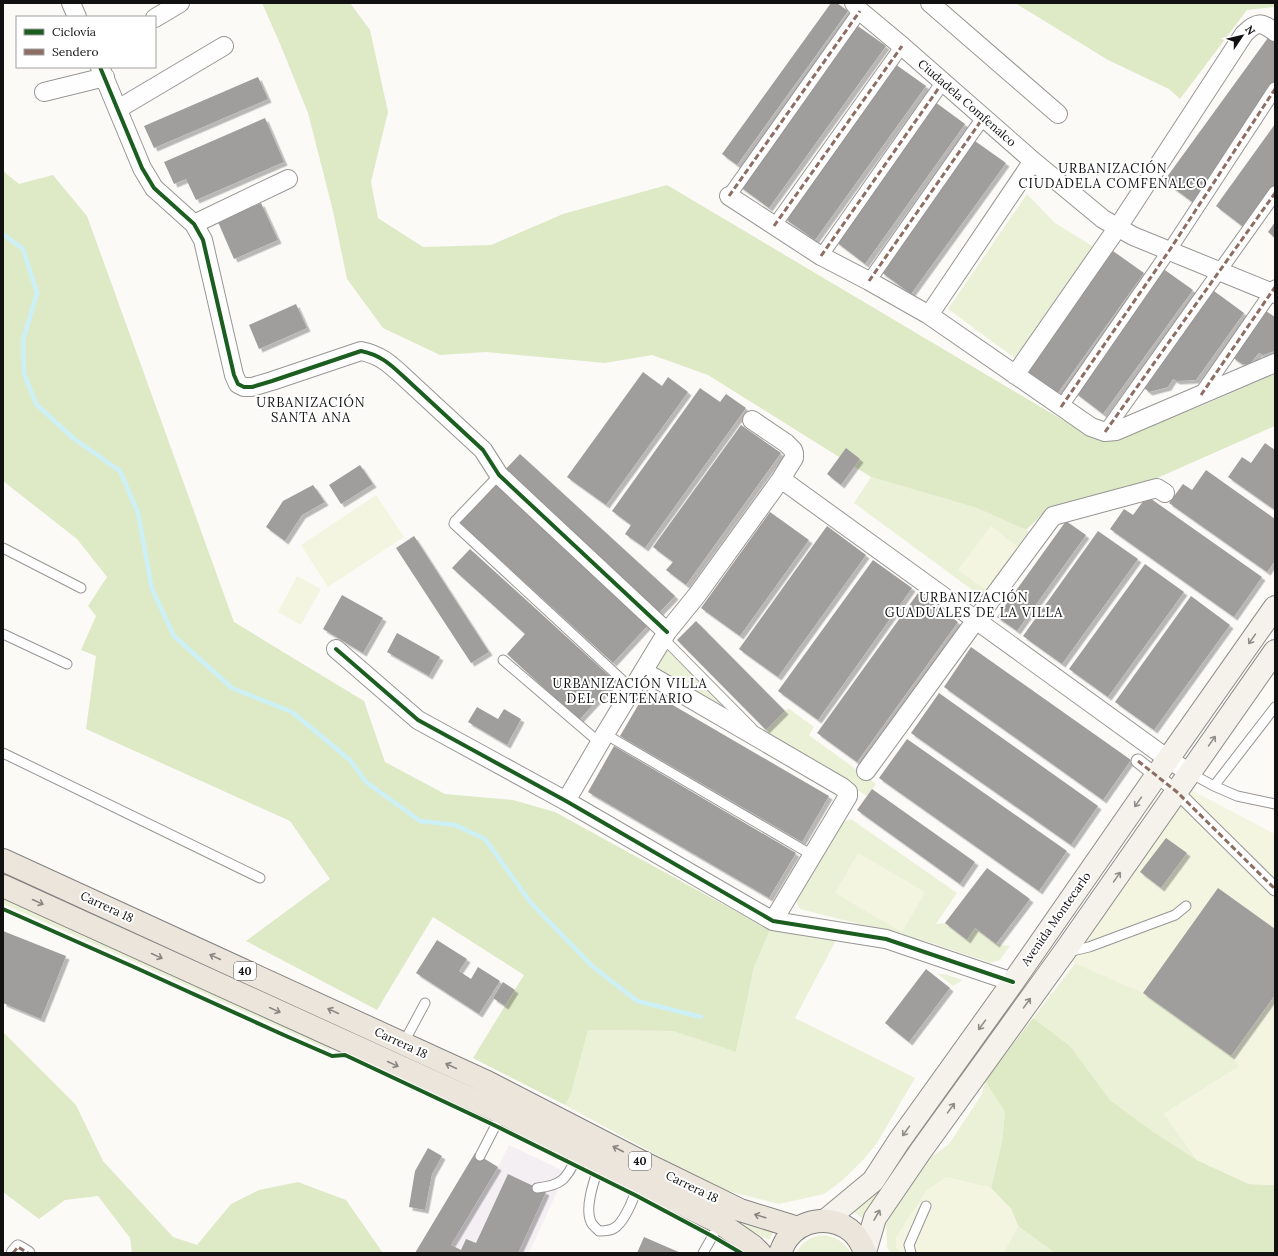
<svg xmlns="http://www.w3.org/2000/svg" width="1278" height="1256" font-family="Lora,serif">
<style>
.industrial{fill:#f3eff3}
.green{fill:#ebf1d7}
.forest{fill:#dee9c6}
.pitch{fill:#f3f5e1}
.lines{fill:none;stroke-linecap:round;stroke-linejoin:round}
.stream{stroke:#cdf0f6;stroke-width:4.5}
.building{fill:#a09e9c;filter:url(#shadow)}
.service-casing{stroke:#979695;stroke-width:11}
.pedestrian-casing{stroke:#979695;stroke-width:15}
.minor-casing{stroke:#979695;stroke-width:20}
.secondary-casing{stroke:#8d8d8b;stroke-width:24}
.primary-casing{stroke:#848382;stroke-width:24}
.service{stroke:#fffefe;stroke-width:9}
.pedestrian{stroke:#fffefe;stroke-width:13}
.minor{stroke:#fffefe;stroke-width:18}
.secondary{stroke:#f5f2ec;stroke-width:22}
.primary{stroke:#ece5dc;stroke-width:22}
.quiet{stroke:#8d6e63;stroke-width:3;stroke-dasharray:6 3;stroke-linecap:butt}
.cycleway-casing{stroke:#fff;stroke-width:6}
.cycleway{stroke:#1b5e20;stroke-width:4}
.oneway{stroke:#8e8d89}
.oneway2{stroke:#898681}
.labels{text-anchor:middle;stroke-width:4;stroke-linejoin:round;paint-order:stroke}
.shield{fill:#fff;stroke:#585858;stroke-width:1}
.shield-label{font-size:11px;font-weight:bold;fill:#111}
.street-label{font-size:12px;fill:#111;stroke:#fff}
.neighbourhood-label{font-size:13px;letter-spacing:1px;fill:#111;stroke:#fff}
</style>
<defs>
<filter id="shadow"><feDropShadow dx="3.5" dy="3.5" stdDeviation="0" flood-color="#0004"/></filter>
</defs>
<rect width="100%" height="100%" fill="#fcfaf7"/>
<path class="industrial" d="M509 1145 566 1172 529 1253H446L498 1167Z"/>
<path class="green" d="M1027 194 1055 223 1094 247 1020 362 948 309Z
M871 477 977 508 1035 534 986 600 854 503Z
M665 649 731 711 729 713 653 668Z
M788 708 814 727 809 735 876 784 867 796 779 741 766 730Z
M851 819 957 893 936 924 945 923 967 940 975 928 996 944 1010 946 1000 960 991 963 925 941 800 909 795 899 843 822Z
M3 893 331 1047 329 1050 128 959 3 904Z
M1190 927 1240 1059 1232 1057 1240 1066 1164 1114 1275 1185 1197 1160 1152 1131 1110 1100 1070 1046 1033 1018 1080 957Z
M770 930 836 940 795 1018 915 1078 877 1143 863 1160 843 1180 824 1194 779 1204 728 1191 675 1165 565 1105 571 1094 588 1030 673 1031 736 1052 754 967Z
M938 974H944L963 980 953 986Z
M985 1081 1005 1112 1002 1142 991 1188 946 1177 896 1247 901 1253H891L887 1248 886 1224 902 1197 930 1158 949 1144 982 1094Z
M889 1175 890 1176 870 1205 864 1219 852 1211Z
M683 1195 775 1230 769 1240Z
M1018 1226 1055 1253H1003Z
M824 1235C838 1238 843 1241 851 1253H796C804 1240 810 1237 824 1235Z"/>
<path class="forest" d="M262 3H350L370 30 388 112 371 182 378 218 423 247 491 245 563 214 667 185 1088 435 1119 439 1206 404 1275 374V426L1155 479 1047 510 1026 530 977 508 871 477 708 375 652 355 605 363 486 352 440 355 383 328 347 279 333 211 308 113 281 46Z
M1015 3H1275V7L1247 10 1180 99 1169 89 1108 60Z
M3 171 19 184 53 175 87 216 234 622 364 701 385 762 445 794 513 800 555 812 770 930 754 967 736 1052 673 1031 588 1030 571 1094 565 1105 473 1058 524 975 433 917 377 1010 246 941 330 879 290 821 86 729 96 656 81 650 96 616 88 606 107 577 77 539 3 481Z
M1033 1018 1070 1046 1110 1100 1152 1131 1197 1160 1249 1184 1275 1185V1253H1055L1018 1226 1011 1209 991 1188 1002 1142 1005 1112 985 1081Z
M3 1032 76 1105 103 1161 173 1237 197 1245 231 1204 259 1190 298 1182 346 1200 383 1253H132L130 1238 98 1196 65 1200 39 1219 3 1192Z"/>
<path class="pitch" d="M376 495 404 537 328 587 301 545Z
M991 526 1019 548 987 591 958 570Z
M297 576 321 589 301 625 278 612Z
M1182 785 1275 834V1185L1249 1184 1197 1160 1164 1114 1240 1066 1231 1056 1143 993 1074 963 1065 951Z
M858 853 925 892 902 932 835 893Z
M946 1177 991 1188 1011 1209 1018 1226 1003 1253H901L896 1247V1237L926 1191Z"/>
<g class="lines">
<path class="stream" d="M3 234 23 249 37 293 23 340 24 373 36 404 73 438 120 471 138 513 152 589 174 636 232 688 292 712 350 760 366 782 420 821 455 825 485 839 531 903 592 966 637 1001 701 1017"/>
</g>
<path class="building" d="M831 3H837L848 11 737 165 722 154Z
M855 24 886 46 769 208 739 186Z
M1275 28V92L1195 204 1164 181Z
M895 64 926 86 815 240 784 218Z
M258 77 268 99 154 148 144 126Z
M935 102 965 124 865 264 835 241Z
M265 118 284 162 196 200 186 179 174 184 164 162Z
M1275 124V189L1246 229 1216 206Z
M975 141 1006 163 911 294 881 272Z
M261 203 278 240 234 259 218 222Z
M1275 222V238L1268 232Z
M1113 251 1144 273 1055 397 1024 374Z
M1162 268 1193 290 1103 414 1073 391Z
M1214 291 1244 313 1196 380 1177 381 1173 379 1168 387 1149 392 1144 388Z
M296 304 307 328 259 349 249 325Z
M1266 311 1275 317V351L1263 355 1259 353 1249 365 1242 364 1232 357Z
M643 372 662 386 668 377 688 392 606 505 567 477Z
M700 388 720 402 726 394 746 408 645 548 625 534 631 525 612 511Z
M741 425 781 453 686 585 666 570 673 562 653 547Z
M1265 443 1275 450V510L1228 477 1242 457 1251 463Z
M846 448 860 459 841 485 827 474Z
M520 454 675 596 657 615 502 473Z
M360 465 373 484 341 504 329 485Z
M1206 470 1275 519V561L1267 572 1169 503 1183 484 1192 490Z
M494 482 649 624 613 663 458 521Z
M313 485 325 502 302 515 285 541 266 527 283 501Z
M1147 496 1262 577 1234 617 1110 529 1124 509 1133 515Z
M770 512 809 540 740 636 701 608Z
M1066 521 1086 535 1017 631 997 617Z
M827 526 866 555 778 677 739 649Z
M1098 531 1138 559 1062 664 1023 636Z
M414 536 489 652 471 663 396 548Z
M470 549 615 681 579 720 507 654 525 634 452 568Z
M873 560 912 588 818 720 778 691Z
M1145 564 1184 592 1108 697 1069 669Z
M918 593 958 622 857 762 817 733Z
M342 595 383 618 363 653 323 629Z
M1191 596 1230 625 1154 730 1115 702Z
M696 621 785 711 766 730 677 640Z
M397 633 440 657 429 676 387 652Z
M971 647 1131 760 1103 800 944 687Z
M647 690 829 796 802 842 620 736Z
M939 693 1098 806 1071 845 911 733Z
M477 707 498 719 504 709 521 719 507 745 468 722Z
M907 739 1067 851 1039 891 879 778Z
M614 746 796 853 769 898 588 792Z
M872 789 975 862 960 884 857 810Z
M1166 838 1187 853 1161 888 1140 872Z
M987 868 1030 899 996 944 975 928 967 940 945 923Z
M1218 888 1275 929V995L1231 1056 1143 993Z
M3 931 66 956 41 1019 3 1003Z
M437 940 467 959 459 971 471 979 478 967 500 981 479 1014 416 973Z
M926 969 950 988 909 1042 885 1023Z
M503 982 515 990 505 1006 493 998Z
M428 1148 442 1156 432 1174 425 1210 409 1207 415 1171Z
M475 1153 498 1167 451 1245 461 1250 466 1239 476 1243 508 1174 546 1192 518 1253H415Z
M644 1237 681 1253H637Z"/>
<g class="lines">
<g class="service-casing">
<path id="service" d="M499 475 455 521 454 524 632 689
M3 548 81 588
M3 634 67 664
M663 638 752 728
M503 660 600 743
M605 734 812 855
M3 753 260 878
M1190 773 1214 786 1237 796 1275 804
M1214 786 1275 707
M1068 952 1089 947 1175 915 1186 906
M403 1044 425 1003
M480 1156 502 1113
M600 1163C595 1178 584 1207 591 1222 592 1225 596 1228 599 1231 605 1231 612 1231 617 1226 626 1218 635 1195 639 1183
M537 1188C566 1185 567 1176 579 1153
M703 1253 720 1223
M911 1253 909 1245 926 1206"/>
</g>
<g class="pedestrian-casing">
<path id="pedestrian" d="M729 196 860 11
M774 226 902 46
M821 256 943 82
M869 281 983 118
M1201 394 1275 287
M1061 407 1169 251 1275 89
M1105 432 1275 193
M1138 761 1177 792 1275 889
M13 1253 18 1247 28 1253"/>
</g>
<g class="minor-casing">
<path id="minor" d="M71 3 77 17
M854 3 860 11 902 46 1033 161 1103 219 1133 236 1275 294
M930 3 1058 114
M155 18 180 3
M100 67 142 168 154 188 194 224 203 240 234 375 238 384 244 387H252L272 381 361 351C380 355 389 363 403 376L483 450 499 475 667 632
M44 92 105 77
M118 109 224 46
M729 196 821 256 869 281 929 315 1091 427 1105 432 1116 431 1275 363
M194 224 288 179
M929 315 1033 161
M1015 375 1118 227 1244 34C1257 21 1261 22 1275 32
M781 479 1168 759 1190 773
M336 649 418 720 566 801 773 921 886 939 1013 982
M643 671 842 787 848 792V796L773 921
M866 771 976 620 1053 516 1157 488 1165 493
M566 801 605 734 667 632 697 595 781 479 794 458V453L793 450 786 443 752 420"/>
</g>
<g class="secondary-casing">
<path id="secondary" d="M826 1220 873 1181 899 1141 1013 982 1156 776 1275 607
M865 1252 875 1218 920 1152 1065 951 1275 651"/>
</g>
<g class="primary-casing">
<path id="primary" d="M3 860 487 1082 642 1162 740 1210 798 1228
M3 886 502 1113 639 1183 720 1223 753 1246 760 1253
M780 1253C782 1249 784 1243 787 1239 801 1219 831 1215 850 1230 858 1236 862 1244 865 1253"/>
</g>
<use href="#service" class="service"/>
<use href="#pedestrian" class="pedestrian"/>
<use href="#minor" class="minor"/>
<use href="#secondary" class="secondary"/>
<use href="#primary" class="primary"/>
<path class="quiet" d="M729 196 860 11
M774 226 902 46
M821 256 943 82
M869 281 983 118
M1201 395 1275 287
M1061 407 1169 251 1275 89
M1105 432 1275 193
M1138 761 1177 792 1275 889
M13 1253 18 1247 28 1253"/>
<g class="cycleway-casing">
<path id="cycleway" d="M100 67 142 168 154 188 194 224 203 240 234 375 238 384 244 387H252L272 381 361 351C380 355 389 363 403 376L483 450 499 475 667 632
M336 649 418 720 566 801 773 921 886 939 1013 982
M3 909 134 967 286 1036 332 1056 345 1055 496 1126 635 1195 712 1236 741 1253"/>
</g>
<use href="#cycleway" class="cycleway"/>
</g>
<defs><path id="oneway-shaft" d="M-6 0H5M1.5-3L5.5 0L1.5 3" fill="none" stroke-width="1.6" stroke-linecap="round" stroke-linejoin="round"/></defs>
<g class="oneway">
<use href="#oneway-shaft" transform="translate(1252 639) rotate(125)"/>
<use href="#oneway-shaft" transform="translate(1212 741) rotate(-55)"/>
<use href="#oneway-shaft" transform="translate(1138 802) rotate(125)"/>
<use href="#oneway-shaft" transform="translate(1117 877) rotate(-55)"/>
<use href="#oneway-shaft" transform="translate(1027 1003) rotate(-54)"/>
<use href="#oneway-shaft" transform="translate(982 1025) rotate(126)"/>
<use href="#oneway-shaft" transform="translate(951 1108) rotate(-54)"/>
<use href="#oneway-shaft" transform="translate(906 1131) rotate(126)"/>
<use href="#oneway-shaft" transform="translate(877 1215) rotate(-60)"/>
</g>
<g class="oneway2">
<use href="#oneway-shaft" transform="translate(38 902) rotate(25)"/>
<use href="#oneway-shaft" transform="translate(157 956) rotate(25)"/>
<use href="#oneway-shaft" transform="translate(215 957) rotate(-155)"/>
<use href="#oneway-shaft" transform="translate(275 1010) rotate(25)"/>
<use href="#oneway-shaft" transform="translate(333 1011) rotate(-155)"/>
<use href="#oneway-shaft" transform="translate(393 1064) rotate(25)"/>
<use href="#oneway-shaft" transform="translate(451 1066) rotate(-155)"/>
<use href="#oneway-shaft" transform="translate(618 1149) rotate(-153)"/>
<use href="#oneway-shaft" transform="translate(760 1216) rotate(-163)"/>
</g>
<g class="labels">
<g class="shield">
<rect x="234" y="962" width="22" height="18" rx="3"/>
<rect x="629" y="1152" width="22" height="18" rx="3"/>
</g>
<g class="shield-label">
<text x="245" y="975">40</text>
<text x="640" y="1165">40</text>
</g>
<g class="street-label">
<text transform="translate(967 103) rotate(41)" y="4">Ciudadela Comfenalco</text>
<text transform="translate(107 907) rotate(25)" y="4">Carrera 18</text>
<text transform="translate(1056 919) rotate(-55)" y="4">Avenida Montecarlo</text>
<text transform="translate(401 1043) rotate(25)" y="4">Carrera 18</text>
<text transform="translate(692 1187) rotate(26)" y="4">Carrera 18</text>
</g>
<g class="neighbourhood-label">
<text x="1113" y="173">URBANIZACIÓN<tspan x="1113" dy="15">CIUDADELA COMFENALCO</tspan></text>
<text x="311" y="407">URBANIZACIÓN<tspan x="311" dy="15">SANTA ANA</tspan></text>
<text x="974" y="602">URBANIZACIÓN<tspan x="974" dy="15">GUADUALES DE LA VILLA</tspan></text>
<text x="630" y="688">URBANIZACIÓN VILLA<tspan x="630" dy="15">DEL CENTENARIO</tspan></text>
</g>
</g>
<rect width="1278" height="1256" fill="none" stroke="#111111" stroke-width="8"/>
<rect x="16" y="16" width="140" height="52" fill="#ffffff" stroke="#a0a0a0"/>
<rect x="24" y="29" width="20" height="6" fill="#1b5e20" stroke="#a0a0a0"/>
<text x="52" y="36" font-size="12" fill="#111111">Ciclovía</text>
<rect x="24" y="49" width="20" height="6" fill="#8d6e63" stroke="#a0a0a0"/>
<text x="52" y="56" font-size="12" fill="#111111">Sendero</text>
<g transform="translate(1242 36) rotate(55)" stroke="#ffffff" stroke-width="3" paint-order="stroke">
<path d="M0-3L7 15L0 10L-7 15Z" fill="#111111"/>
<text y="-6" font-size="11" font-weight="bold" text-anchor="middle" fill="#111111">N</text>
</g>
</svg>
